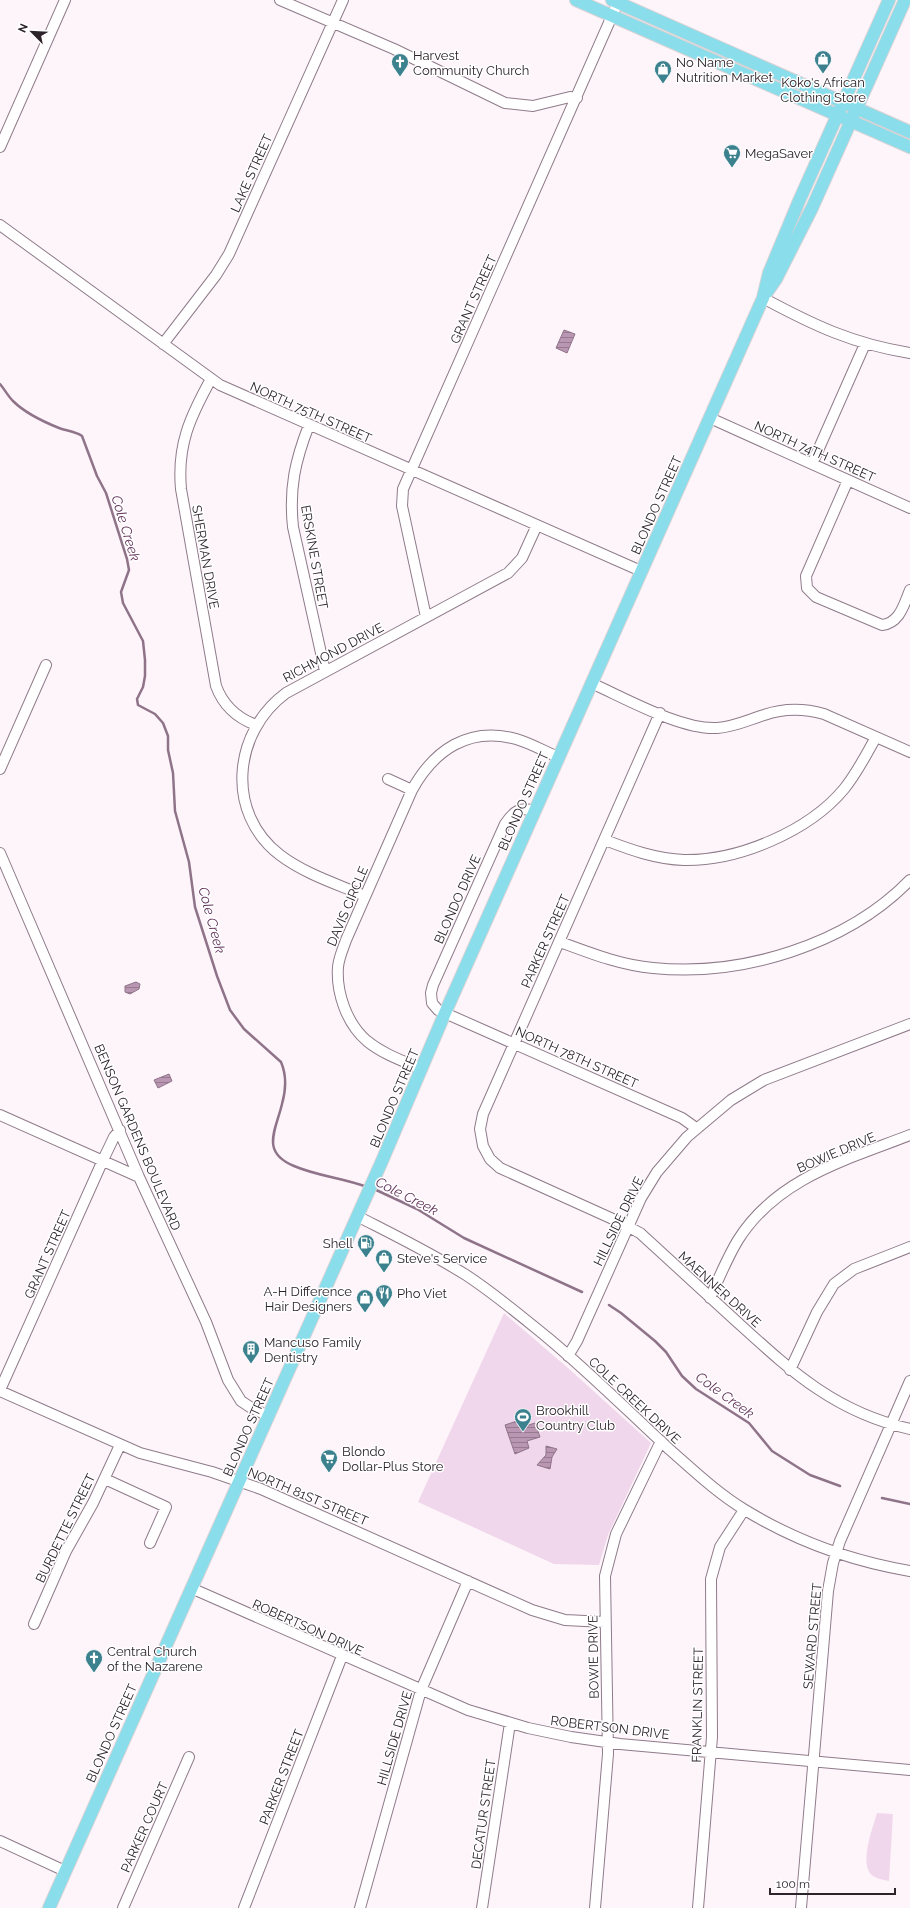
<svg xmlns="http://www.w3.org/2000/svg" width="910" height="1908" font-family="Raleway,sans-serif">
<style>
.park{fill:#f1d7eb}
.water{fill:url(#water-rules);stroke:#8f7489}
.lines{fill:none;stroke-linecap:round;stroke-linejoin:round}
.stream{stroke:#8f7489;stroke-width:2.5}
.minor-casing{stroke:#8f7b8a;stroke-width:12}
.major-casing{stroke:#d5d3d5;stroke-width:14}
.minor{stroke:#fff;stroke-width:10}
.major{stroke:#8addeb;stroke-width:12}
.labels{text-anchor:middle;stroke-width:3;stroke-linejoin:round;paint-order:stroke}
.poi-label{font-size:13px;fill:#2d242b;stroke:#fff;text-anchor:start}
.street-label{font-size:13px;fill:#2d242b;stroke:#fff}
.water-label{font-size:14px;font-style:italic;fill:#62335a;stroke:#fff}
</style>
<defs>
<pattern id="water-rules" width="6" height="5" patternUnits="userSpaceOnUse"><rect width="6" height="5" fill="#b996b1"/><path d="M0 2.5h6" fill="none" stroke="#977a90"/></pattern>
</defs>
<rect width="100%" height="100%" fill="#fef5fb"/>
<path class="park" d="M504 1313 568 1368 651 1443 608 1535 599 1565 554 1564 418 1502Z
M877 1813 893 1814 889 1881C884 1880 878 1879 873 1876 858 1866 873 1827 877 1813Z"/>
<path class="water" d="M564 330 575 334 567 353 556 348Z
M136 982 140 984 139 989 130 994 125 992V986Z
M169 1074 172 1081 158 1088 154 1080Z
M520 1420 522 1427 535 1423 540 1437 527 1441 529 1448 515 1454 505 1425Z
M546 1446 557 1449 552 1457 550 1469 537 1465 546 1455Z"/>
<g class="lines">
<path class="stream" d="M0 384C5 390 8 396 13 401 25 413 44 422 59 428 67 431 75 431 82 436L97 476 106 493 127 559 129 570 121 592 123 603 143 641 145 660V676L143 687 137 699 138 705 155 714 163 723 168 736V750L173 773 175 811 189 862 195 907 217 976 230 1010 244 1029 281 1062C287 1076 286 1090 282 1104 276 1130 260 1152 294 1166 317 1176 343 1178 367 1187
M374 1189 417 1209 464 1238 582 1292
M609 1305 621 1313 655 1341 666 1352 682 1376 696 1389 749 1423 772 1451 810 1475 840 1486
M882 1498 910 1504"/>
<g class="minor-casing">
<path id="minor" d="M280 0 394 49 505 103 533 106 570 97 577 98
M0 147 65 0
M0 225 220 385 641 571
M763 298C813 325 853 344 910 353
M163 344 216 275 229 254 343 0
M211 379C190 417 177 445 181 489L216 686C223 705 237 718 256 725
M710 418 910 508
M309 425C295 461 289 488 293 527L325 671
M812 464 865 344
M848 480 806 576 807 588 816 597 882 625C900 623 904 604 910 590
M426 617 402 506 403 489 619 0
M591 683C625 698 681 730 717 728 734 727 748 720 764 715 784 708 803 708 824 714L910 752
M660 713 483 1114 480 1129 483 1146 490 1159 500 1168 615 1220 640 1233C672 1262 703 1291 735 1320 790 1370 834 1412 910 1429
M0 769 46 665
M388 779 412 790
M534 811C520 806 513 812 505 824L433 985 431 993 432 1003 438 1010 682 1118 696 1128
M605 840C631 850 656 859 684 860 739 861 809 831 844 789 857 773 866 755 876 737
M0 853 139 1177 206 1322 228 1380 241 1401 250 1407 268 1416
M365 896C337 884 305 874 280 855 225 813 233 732 286 693L508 573 522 558 537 525
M560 942C590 953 620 965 653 968 741 977 847 945 910 880
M422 1069C403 1061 383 1054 367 1041 347 1024 336 993 338 967 339 957 343 949 346 940L412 790C434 750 469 726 516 739 530 743 544 751 558 757
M0 1115 139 1177
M357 1216C394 1235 431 1253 466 1275 495 1294 521 1316 548 1338 590 1373 629 1412 669 1449 693 1470 717 1493 745 1510 796 1541 851 1561 910 1571
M710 1298C719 1278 727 1258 738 1240 777 1178 846 1160 910 1135
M568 1356 577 1341 641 1198 657 1172 687 1137 731 1100 764 1080 910 1024
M790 1370 817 1312 834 1284 854 1269 910 1247
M0 1390 103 1160 114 1137 120 1130
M0 1391 140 1453 212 1472 261 1489 532 1610 565 1620 605 1622
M105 1479 166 1507 150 1543
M191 1588 468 1710 528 1728 571 1737 620 1744 910 1770
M34 1624 66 1551 93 1503 120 1445
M0 1841 65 1871
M123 1908 189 1757
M244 1908 342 1656
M360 1908 421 1690 468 1581
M482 1908 510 1723
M595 1908 608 1754 605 1576 616 1534 661 1441
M698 1908 712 1737 711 1579 720 1547 744 1510
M801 1908 828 1591 833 1563 840 1541 910 1381"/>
</g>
<g class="major-casing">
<path id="major" d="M576 0 910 147
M612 0 910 132
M767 292 776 279 812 208 905 0
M49 1908 382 1161 445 1013 763 298 769 273 799 201 889 0"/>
</g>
<use href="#minor" class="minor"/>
<use href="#major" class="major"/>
</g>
<defs>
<g id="shop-pin" transform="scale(0.9)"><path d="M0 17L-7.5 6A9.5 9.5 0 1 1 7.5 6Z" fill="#3c818e" stroke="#fff"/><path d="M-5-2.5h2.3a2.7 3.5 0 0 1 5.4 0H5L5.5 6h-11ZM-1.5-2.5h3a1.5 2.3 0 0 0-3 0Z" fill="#fff"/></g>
<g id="church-pin" transform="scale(0.9)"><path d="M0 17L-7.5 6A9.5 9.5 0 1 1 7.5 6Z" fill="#3c818e" stroke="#fff"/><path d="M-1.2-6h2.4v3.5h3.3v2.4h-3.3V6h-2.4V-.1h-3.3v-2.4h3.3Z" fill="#fff"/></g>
<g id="supermarket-pin" transform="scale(0.9)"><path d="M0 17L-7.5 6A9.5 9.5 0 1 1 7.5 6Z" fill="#3c818e" stroke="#fff"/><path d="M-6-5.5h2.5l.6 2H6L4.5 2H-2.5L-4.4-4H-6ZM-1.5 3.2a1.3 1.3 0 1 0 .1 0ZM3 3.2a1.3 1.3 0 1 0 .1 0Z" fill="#fff"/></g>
<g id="fuel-pin" transform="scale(0.9)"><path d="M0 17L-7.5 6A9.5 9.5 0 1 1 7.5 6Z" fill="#3c818e" stroke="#fff"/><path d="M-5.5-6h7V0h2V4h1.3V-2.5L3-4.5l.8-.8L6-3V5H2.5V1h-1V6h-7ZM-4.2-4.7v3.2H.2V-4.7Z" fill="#fff"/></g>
<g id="restaurant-pin" transform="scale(0.9)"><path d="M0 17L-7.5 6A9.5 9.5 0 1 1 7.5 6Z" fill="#3c818e" stroke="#fff"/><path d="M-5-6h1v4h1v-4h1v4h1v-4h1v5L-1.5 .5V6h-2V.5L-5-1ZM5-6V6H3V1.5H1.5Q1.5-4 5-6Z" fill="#fff"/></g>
<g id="building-pin" transform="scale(0.9)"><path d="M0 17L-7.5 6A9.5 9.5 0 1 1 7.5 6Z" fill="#3c818e" stroke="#fff"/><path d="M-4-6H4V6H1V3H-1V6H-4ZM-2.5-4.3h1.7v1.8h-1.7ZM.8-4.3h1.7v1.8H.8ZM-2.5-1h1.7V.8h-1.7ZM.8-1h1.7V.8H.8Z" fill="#fff"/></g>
<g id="stadium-pin" transform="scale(0.9)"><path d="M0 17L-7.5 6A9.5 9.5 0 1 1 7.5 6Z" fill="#3c818e" stroke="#fff"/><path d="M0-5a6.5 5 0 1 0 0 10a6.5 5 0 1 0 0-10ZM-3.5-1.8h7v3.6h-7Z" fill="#fff"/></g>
</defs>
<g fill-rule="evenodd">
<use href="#shop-pin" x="823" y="59"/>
<use href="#church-pin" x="400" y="62"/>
<use href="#shop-pin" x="663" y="69"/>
<use href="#supermarket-pin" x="732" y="153"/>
<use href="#fuel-pin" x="366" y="1243"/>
<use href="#shop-pin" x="384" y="1258"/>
<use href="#restaurant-pin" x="384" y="1293"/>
<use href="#shop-pin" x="365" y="1298"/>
<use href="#building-pin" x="251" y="1349"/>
<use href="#stadium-pin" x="523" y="1417"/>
<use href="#supermarket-pin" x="329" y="1458"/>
<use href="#church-pin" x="94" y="1658"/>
</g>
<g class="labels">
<g class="poi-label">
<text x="413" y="60">Harvest<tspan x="413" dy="15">Community Church</tspan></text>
<text x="676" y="67">No Name<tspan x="676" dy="15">Nutrition Market</tspan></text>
<text x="823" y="87" text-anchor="middle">Koko's African<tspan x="823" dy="15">Clothing Store</tspan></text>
<text x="745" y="158">MegaSaver</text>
<text x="353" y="1248" text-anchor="end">Shell</text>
<text x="397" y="1263">Steve's Service</text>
<text x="352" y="1296" text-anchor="end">A-H Difference<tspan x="352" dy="15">Hair Designers</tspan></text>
<text x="397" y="1298">Pho Viet</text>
<text x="264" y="1347">Mancuso Family<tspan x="264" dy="15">Dentistry</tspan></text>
<text x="536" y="1415">Brookhill<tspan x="536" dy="15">Country Club</tspan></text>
<text x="342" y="1456">Blondo<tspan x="342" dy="15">Dollar-Plus Store</tspan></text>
<text x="107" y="1656">Central Church<tspan x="107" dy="15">of the Nazarene</tspan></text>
</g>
<g class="street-label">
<text transform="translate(251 173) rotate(-66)" y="5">LAKE STREET</text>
<text transform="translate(473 299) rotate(-66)" y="5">GRANT STREET</text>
<text transform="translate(311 412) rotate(24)" y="5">NORTH 75TH STREET</text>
<text transform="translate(815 451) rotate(24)" y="5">NORTH 74TH STREET</text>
<text transform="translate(656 505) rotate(-66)" y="5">BLONDO STREET</text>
<text transform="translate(206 557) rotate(80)" y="5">SHERMAN DRIVE</text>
<text transform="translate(315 557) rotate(80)" y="5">ERSKINE STREET</text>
<text transform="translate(333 652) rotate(-28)" y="5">RICHMOND DRIVE</text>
<text transform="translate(523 801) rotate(-66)" y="5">BLONDO STREET</text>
<text transform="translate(457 899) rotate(-66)" y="5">BLONDO DRIVE</text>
<text transform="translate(347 906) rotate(-67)" y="5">DAVIS CIRCLE</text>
<text transform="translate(545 941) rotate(-66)" y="5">PARKER STREET</text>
<text transform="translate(577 1057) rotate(24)" y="5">NORTH 78TH STREET</text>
<text transform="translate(394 1098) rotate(-67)" y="5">BLONDO STREET</text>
<text transform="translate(138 1137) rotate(67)" y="5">BENSON GARDENS BOULEVARD</text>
<text transform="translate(836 1152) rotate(-23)" y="5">BOWIE DRIVE</text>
<text transform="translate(618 1221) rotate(-64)" y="5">HILLSIDE DRIVE</text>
<text transform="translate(47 1254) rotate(-66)" y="5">GRANT STREET</text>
<text transform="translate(720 1289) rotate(42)" y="5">MAENNER DRIVE</text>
<text transform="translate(635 1400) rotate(43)" y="5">COLE CREEK DRIVE</text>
<text transform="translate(248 1427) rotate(-66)" y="5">BLONDO STREET</text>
<text transform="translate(308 1496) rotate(23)" y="5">NORTH 81ST STREET</text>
<text transform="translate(65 1528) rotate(-64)" y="5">BURDETTE STREET</text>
<text transform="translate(308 1627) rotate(24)" y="5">ROBERTSON DRIVE</text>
<text transform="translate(812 1636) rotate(-85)" y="5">SEWARD STREET</text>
<text transform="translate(593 1657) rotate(-91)" y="5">BOWIE DRIVE</text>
<text transform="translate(697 1705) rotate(-89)" y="5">FRANKLIN STREET</text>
<text transform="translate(610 1727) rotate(7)" y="5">ROBERTSON DRIVE</text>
<text transform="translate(111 1733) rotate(-66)" y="5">BLONDO STREET</text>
<text transform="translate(394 1738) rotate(-74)" y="5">HILLSIDE DRIVE</text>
<text transform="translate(281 1777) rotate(-69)" y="5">PARKER STREET</text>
<text transform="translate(483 1814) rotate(-82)" y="5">DECATUR STREET</text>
<text transform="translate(144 1827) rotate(-66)" y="5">PARKER COURT</text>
</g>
<g class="water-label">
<text transform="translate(126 528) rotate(73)" y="5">Cole Creek</text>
<text transform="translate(212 920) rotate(75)" y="5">Cole Creek</text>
<text transform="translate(407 1196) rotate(27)" y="5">Cole Creek</text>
<text transform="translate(725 1395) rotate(36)" y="5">Cole Creek</text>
</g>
</g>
<g transform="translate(32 32) rotate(294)" stroke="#ffffff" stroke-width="3" paint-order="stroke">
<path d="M0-3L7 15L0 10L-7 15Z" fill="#2d242b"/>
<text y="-6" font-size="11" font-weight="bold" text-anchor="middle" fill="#2d242b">N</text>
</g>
<path d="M770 1888v6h125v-6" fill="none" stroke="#2d242b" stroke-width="2"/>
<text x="776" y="1888" font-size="12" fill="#2d242b" stroke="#ffffff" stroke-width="3" paint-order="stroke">100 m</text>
</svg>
